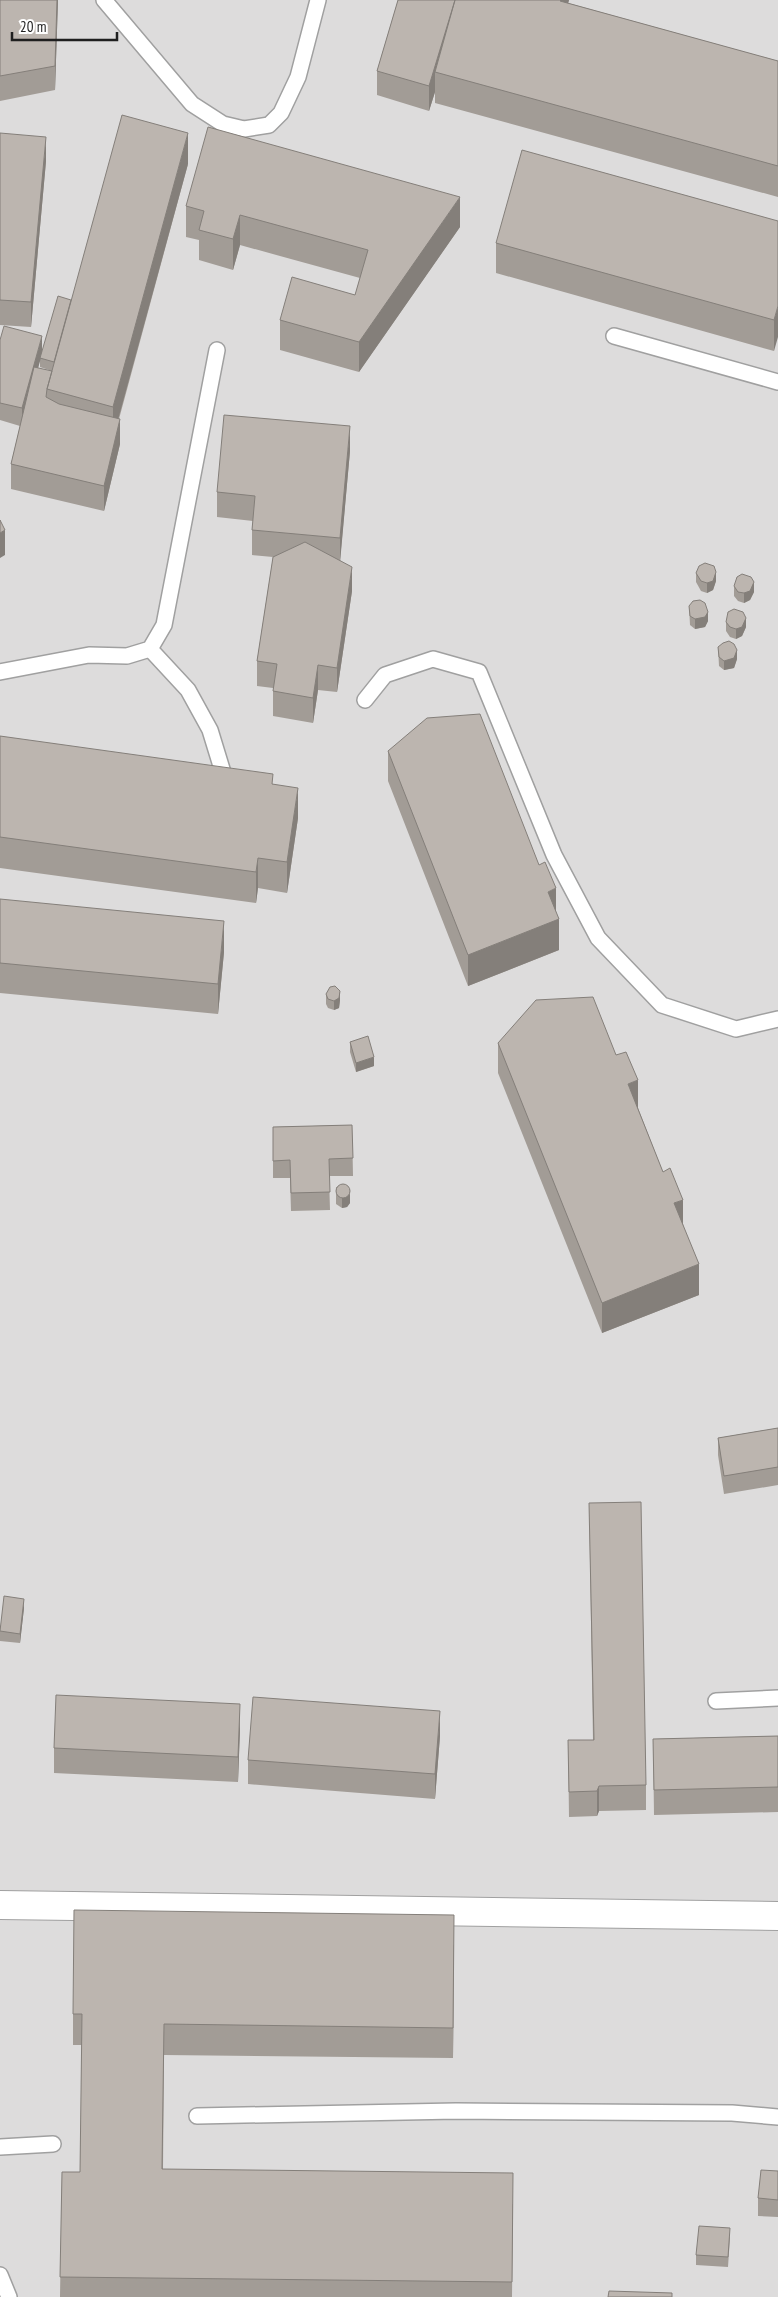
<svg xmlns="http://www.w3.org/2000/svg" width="778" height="2297" font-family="'PT Sans Narrow',sans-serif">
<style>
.residential{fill:#dddcdc}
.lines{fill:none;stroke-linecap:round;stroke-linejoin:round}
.service-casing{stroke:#a0a0a0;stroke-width:18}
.minor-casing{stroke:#a0a0a0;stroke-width:30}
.service{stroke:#fff;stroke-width:15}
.minor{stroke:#fff;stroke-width:28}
.wall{fill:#a29c96;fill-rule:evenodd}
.shaded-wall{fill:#847f7a}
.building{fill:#bcb5af;stroke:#847f7a}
</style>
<rect width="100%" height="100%" fill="#efece6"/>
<path class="residential" d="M0 0H778V2297H0Z"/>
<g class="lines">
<g class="service-casing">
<path id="service" d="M104 0 192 104 223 124 244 129 269 125 281 113 298 77 318 0
M614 336 778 382
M150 649 188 690 210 730 225 779
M0 672 89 655 127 656 150 649 164 625 217 350
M365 700 385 675 433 659 479 672 554 855 598 938 662 1005 736 1029 778 1019
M716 1701 778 1698
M197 2116 456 2111 732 2113 778 2117
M0 2147 53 2144
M0 2275 9 2297"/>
</g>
<g class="minor-casing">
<path id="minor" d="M0 1905 778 1916"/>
</g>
<use href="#service" class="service"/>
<use href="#minor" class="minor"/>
</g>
<path class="wall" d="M0 0H58L55 90 0 101Z
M398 0H569L568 3 778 61V197L435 103V92L429 111 377 95V71Z
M0 133 46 161 31 327 0 325Z
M188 164 119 419 120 444 104 511 11 489V464L20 426 0 420V340L42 354 71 300ZM40 358V367L52 371 38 368Z
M186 206 460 227 359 372 280 350V320L355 295 360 278 240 245 233 270 199 260V240L186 237Z
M778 221 774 351 496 273V243Z
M350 451 340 560 352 591 337 692 318 690 313 723 273 716V688L257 686V661L273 557 252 555V530L253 521 217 517V492Z
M696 573 716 581 713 590 707 593 701 591 696 582Z
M734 586 754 592 750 600 744 603 738 601 734 596Z
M689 606 708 621 705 627 695 629 690 625Z
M726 622 746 627 742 636 736 639 730 637 726 631Z
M718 647 737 659 734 668 724 670 719 666Z
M0 736 273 784 298 818 287 893 258 888 256 903 0 868Z
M388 751 556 911 559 950 468 986 388 781Z
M0 899 224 952 218 1014 0 993Z
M326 994 340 1000 339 1008 334 1010 328 1008 326 1004Z
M350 1042 374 1066 356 1072 350 1052Z
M498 1043 638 1108 683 1224 699 1295 602 1333 498 1073Z
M352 1125 353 1176H329L330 1210 291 1211 290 1178H273V1127Z
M336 1187 350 1189V1203L347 1207 342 1208 336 1204Z
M778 1428V1485L724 1494 718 1455V1438Z
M589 1503 646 1785V1810L599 1811 597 1816 569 1817 568 1740H593Z
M24 1608 20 1643 0 1641V1626Z
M240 1728 238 1782 54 1773V1748Z
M440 1736 435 1799 248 1784V1760Z
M778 1736V1812L654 1815 653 1739Z
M454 1945 453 2058 164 2055 163 2169 513 2204 512 2297H60L62 2172H80L82 2045H73V2014Z
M778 2171V2217L758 2216V2198Z
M730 2237 728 2267 696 2265V2255Z"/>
<path class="shaded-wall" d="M57 0H58L55 90V66Z
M455 0 435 72V92L429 111V86Z
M561 0H569L560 32Z
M188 133V164L113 438V407Z
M46 137V161L31 327V302Z
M460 197V227L359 372V342Z
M240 215V245L233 270V239Z
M778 306V337L774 351V320Z
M42 336V354L22 426V408Z
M120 419V444L104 511V486Z
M350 426V451L340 563V538Z
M5 530V555L0 558V533Z
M352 567V591L337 692V668Z
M716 572V581L713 590 707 593V583Z
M754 582V592L750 600 744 603V593Z
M708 612V621L705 627 695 629V619Z
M746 618V627L742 636 736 639V629Z
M737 650V659L734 668 724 670V661Z
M318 665V690L313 723V698Z
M298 788V818L287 893V862Z
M258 858V888L256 903V872Z
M556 888V919L548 892Z
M559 919V950L468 986V955Z
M224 921V952L218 1014V984Z
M340 991V1000L339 1008 334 1010V1001Z
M374 1057V1066L356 1072V1063Z
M638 1080V1111L628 1084Z
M350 1194V1203L347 1207 342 1208V1198Z
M683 1200V1230L674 1203Z
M699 1264V1295L602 1333V1303Z
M24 1599V1608L20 1643V1634Z
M240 1704V1728L238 1782V1757Z
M440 1711V1736L435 1799V1774Z
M599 1786V1811L597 1816V1791Z
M454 1915V1945L453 2058V2028Z"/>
<path class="building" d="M0 0H57L55 66 0 76Z
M398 0H455L429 86 377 71Z
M455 0H561L560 1 778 61V166L435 72Z
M122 115 188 133 113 407 47 389Z
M208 127 460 197 359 342 280 320 292 277 355 295 368 250 240 215 233 239 199 230 204 211 186 206Z
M0 133 46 137 31 302 0 300Z
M522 150 778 221V306L774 320 496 243Z
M58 296 71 300 54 362 40 358Z
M4 326 42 336 22 408 0 403V340Z
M34 367 52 371 47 389 46 397 59 404 120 419 104 486 11 464Z
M224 415 350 426 340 538 252 530 255 496 217 492Z
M0 520 5 530 0 533Z
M305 542 352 567 337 668 318 665 313 698 273 691 277 664 257 661 273 557Z
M705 563 714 566 716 572 713 581 707 583 701 581 696 573 699 566Z
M742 574 751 577 754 582 750 591 744 593 738 592 734 586 737 577Z
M700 600 705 603 708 612 705 617 695 619 690 616 689 606 693 601Z
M734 609 743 612 746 618 742 627 736 629 730 627 726 622 728 612Z
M729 641 734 644 737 650 734 658 724 661 719 657 718 647 723 643Z
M480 714 539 865 545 862 556 888 548 892 559 919 468 955 388 751 427 718Z
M0 736 273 774 272 784 298 788 287 862 258 858 256 872 0 837Z
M0 899 224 921 218 984 0 963Z
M335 986 340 991 339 998 334 1001 328 999 326 994 330 987Z
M593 997 616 1055 626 1052 638 1080 628 1084 663 1172 670 1168 683 1200 674 1203 699 1264 602 1303 498 1043 536 1000Z
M368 1036 374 1057 356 1063 350 1042Z
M352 1125 353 1158 329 1159 330 1192 291 1193 290 1160 273 1161V1127Z
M336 1191a7 7 0 1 1 14 0a7 7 0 1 1-14 0Z
M778 1428V1467L724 1476 718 1438Z
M641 1502 646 1785 599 1786 597 1791 569 1792 568 1740H594L589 1503Z
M4 1596 24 1599 20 1634 0 1631Z
M56 1695 240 1704 238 1757 54 1748Z
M253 1697 440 1711 435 1774 248 1760Z
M778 1736V1787L654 1790 653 1739Z
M74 1910 454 1915 453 2028 164 2024 162 2169 513 2173 512 2282 60 2277 62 2172H80L82 2014H73Z
M761 2170 778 2171V2200L758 2198Z
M699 2226 730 2228 728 2257 696 2255Z
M609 2291 672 2293V2297H608Z"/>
<path d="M12 32v8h105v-8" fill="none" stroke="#1f1f1f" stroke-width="2.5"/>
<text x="20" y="32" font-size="15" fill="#1f1f1f" stroke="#ffffff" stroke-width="4" paint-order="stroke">20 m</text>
</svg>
